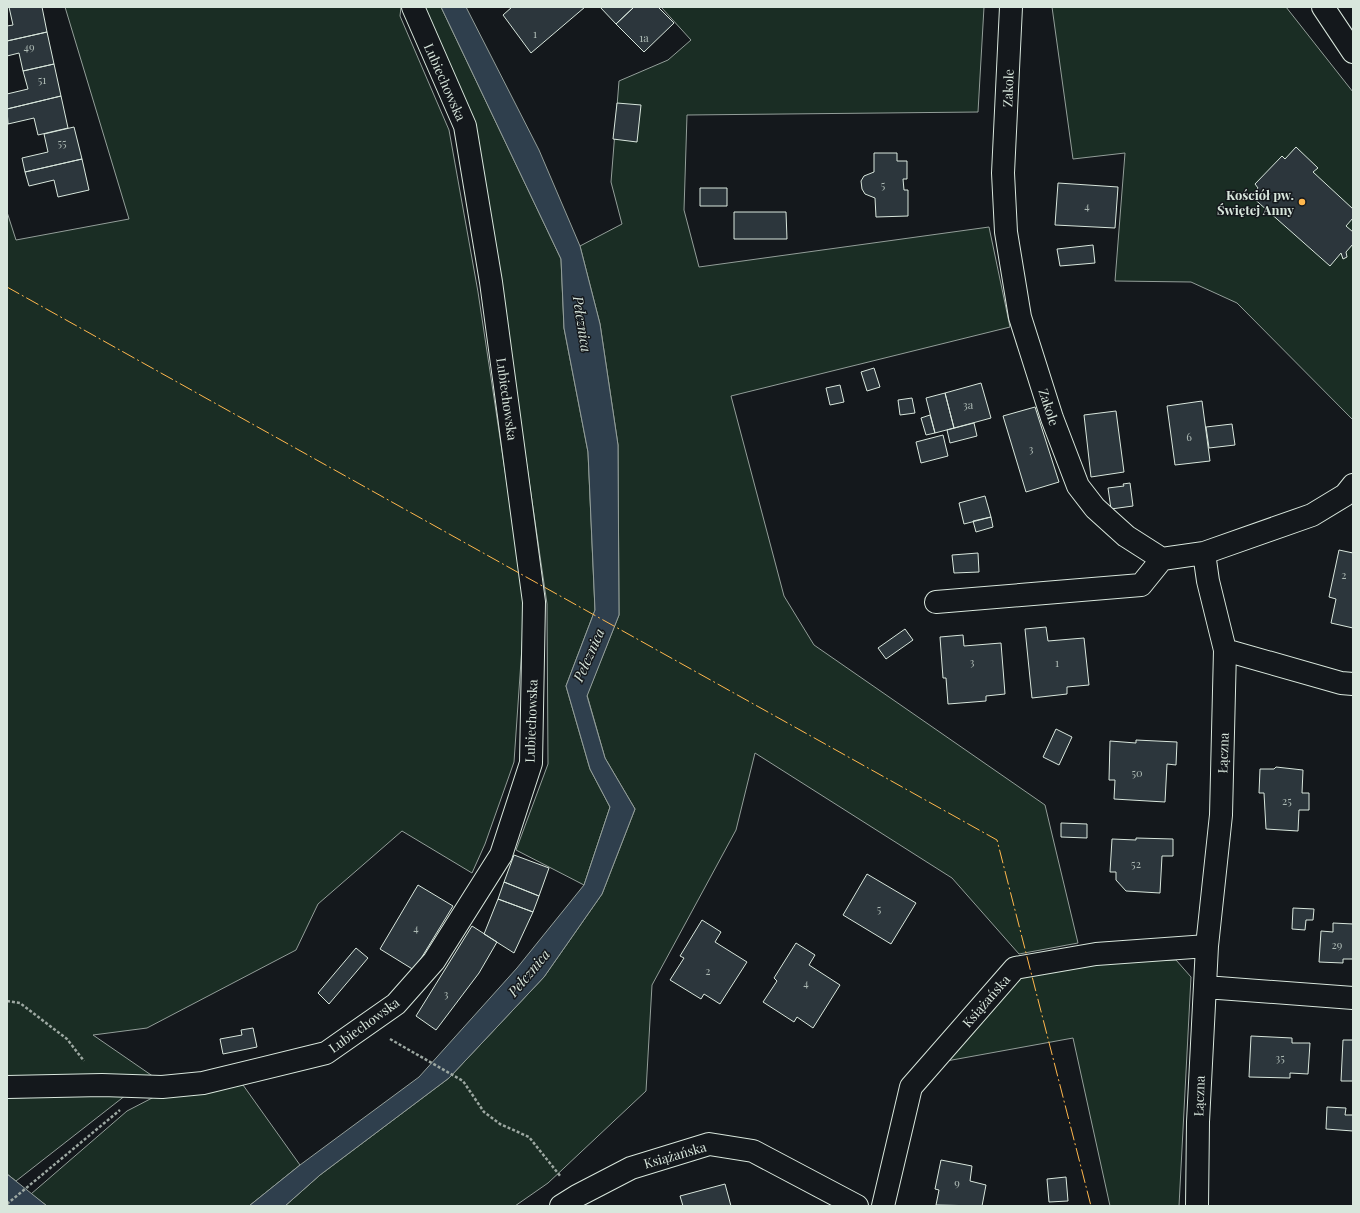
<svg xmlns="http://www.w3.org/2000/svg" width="1360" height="1213" font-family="'Playfair Display',serif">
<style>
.green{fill:#1a2d24;stroke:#939e99}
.water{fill:#2f3f4d;stroke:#939e99}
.building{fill:#2c363c;stroke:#d8e6dc}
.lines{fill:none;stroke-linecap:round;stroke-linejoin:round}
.street-casing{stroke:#d8e6dc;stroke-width:24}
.path{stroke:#9da8a2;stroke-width:2.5;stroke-dasharray:3 2;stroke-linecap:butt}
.street{stroke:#14181c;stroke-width:22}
.power{stroke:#ffb74d;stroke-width:1;stroke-dasharray:14 3 2 3;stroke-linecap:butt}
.poi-dot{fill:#ffb74d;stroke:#14181c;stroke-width:1.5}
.labels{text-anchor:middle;stroke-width:3;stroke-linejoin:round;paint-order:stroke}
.number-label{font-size:11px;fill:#adbab4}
.street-label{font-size:13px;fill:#d8e6dc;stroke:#14181c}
.poi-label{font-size:13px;font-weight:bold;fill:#d8e6dc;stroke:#14181c;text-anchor:end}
.water-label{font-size:14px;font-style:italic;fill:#d8e6dc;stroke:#14181c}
</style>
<rect width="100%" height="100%" fill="#14181c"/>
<path class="green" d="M65 7H401L400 16 449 130 478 292 525 603 514 762 485 844 472 873 402 831 318 904 296 950 147 1028 93 1035 154 1077H7V212L16 240 129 219Z
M423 7H441L561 259 564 328 588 452 595 610 566 686 590 769 610 807 584 885 516 850 548 764 547 604 500 281Z
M661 7H984L978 112 687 115 684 210 699 267 989 227 1010 327 731 396 784 596 814 645 1045 805 1078 943 1019 954 952 878 755 753 736 830 652 985 646 1091 548 1183 515 1206H285L320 1175 449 1078 544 977 602 894 635 809 605 758 587 695 619 615 618 445 600 324 580 246 622 224 611 182 619 81 668 60 691 40Z
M1052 7H1286L1353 92V420L1237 303 1191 282 1115 281 1125 153 1073 159Z
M1176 960 1191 977 1179 1206H1110L1073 1038 941 1062 1025 974 1081 963Z
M243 1085 300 1165 249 1206H47L31 1194 127 1111 154 1097Z
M126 1095 16 1181 7 1174V1098Z"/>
<path class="water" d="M441 7H466L539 150 580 246 600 324 618 445 619 615 587 696 605 758 635 809 602 894 544 977 449 1078 320 1175 285 1206H249L300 1165 419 1077 517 968 584 885 610 807 590 769 566 686 595 610 588 452 564 328 561 259Z
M7 1174 47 1206H10L7 1204Z"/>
<path class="building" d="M9 7H42L47 32 7 41V26L13 25Z
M512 7H585L531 53 503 15Z
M600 7H634L616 24Z
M634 7H658L674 23 644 52 616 24Z
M47 32 54 64 23 71 19 53 7 56V41Z
M54 64 61 96 7 109V94L28 89 23 71Z
M61 96 68 128 38 135 34 118 8 124 7 109Z
M617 103 641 105 637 142 613 139Z
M74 127 82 159 25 172 22 158 48 152 44 134Z
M1296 147 1318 168 1313 172 1353 209V218L1346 226 1353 232V244L1346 252 1347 257 1343 259 1341 253 1330 266 1251 196 1258 188 1255 184 1282 156 1285 159Z
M874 153H897V161H907V179H903L904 190H908V216L876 217 875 198 865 194 862 189 861 181 864 176 874 172Z
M82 159 89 190 58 197 54 180 29 186 25 172Z
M1058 183 1118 187 1115 228 1055 225Z
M700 188H727V206H700Z
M734 212H786L787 239H734Z
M1093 245 1095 263 1060 266 1057 249Z
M874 368 880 387 867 391 861 372Z
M981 383 991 418 954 428 945 393Z
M840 385 844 402 830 405 826 388Z
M945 393 954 428 935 433 926 398Z
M912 398 915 413 900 415 898 400Z
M1202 401 1210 461 1175 465 1167 406Z
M1035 407 1059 482 1026 492 1003 416Z
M1116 411 1124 472 1091 477 1084 415Z
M930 415 935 433 926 435 921 418Z
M974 423 977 436 950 443 947 430Z
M1232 424 1235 445 1209 448 1206 427Z
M943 435 948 456 921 463 916 442Z
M1130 483 1133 506 1111 509 1108 488 1124 486 1123 484Z
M985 496 991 517 964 524 959 503Z
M991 517 993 527 976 532 973 521Z
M1339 550 1353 553V628L1331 623 1336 599 1329 597Z
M978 553 979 572 954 573 952 555Z
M1046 627 1048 641 1084 638 1089 685 1067 687V694L1032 698 1025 629Z
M905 629 913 640 886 659 878 648Z
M963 635 964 646 1001 643 1005 694 986 696V701L948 704 946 678H943L940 637Z
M1056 729 1072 737 1059 765 1043 757Z
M1136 740 1177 742 1176 765 1167 764 1165 802 1114 799 1115 780H1109L1110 741 1136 743Z
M1276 767 1303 770 1302 793H1309V810H1299L1298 831 1266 829 1264 793H1259L1260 769H1274Z
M1061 823 1087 824V838L1061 837Z
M1136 838 1173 839V856H1162L1160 893 1126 891 1116 880V872H1110L1112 839 1136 840Z
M514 855 549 868 539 896 504 882Z
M867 874 916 903 891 944 843 915Z
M504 882 539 896 533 912 498 899Z
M418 885 453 906 414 970 380 949Z
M498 899 533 912 514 953 484 934Z
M1293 908 1314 909 1313 920H1306L1305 930 1292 929Z
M702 920 721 932 715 942 747 962 720 1004 704 994 701 999 670 980 684 958 680 956Z
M1333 923 1353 924V959H1343V963L1319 962 1321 931 1333 932Z
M472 926 497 942 479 973 436 1030 416 1016Z
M796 943 815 955 809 965 840 985 813 1028 797 1017 794 1022 763 1002 777 981 774 978Z
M356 948 368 958 329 1004 318 993Z
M253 1028 257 1047 223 1054 220 1039 242 1035 241 1030Z
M1251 1036 1292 1038V1043H1310L1308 1074 1290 1073V1078L1249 1077Z
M1343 1040H1353V1081H1341Z
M1327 1107 1346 1108 1345 1115H1353V1131L1326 1129Z
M941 1160 972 1166 970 1181 986 1185 982 1206 936 1205 939 1190 935 1189Z
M1066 1177 1068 1201 1049 1202 1047 1179Z
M725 1184 731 1206H683L680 1196Z"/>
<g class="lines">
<g class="street-casing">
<path id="street" d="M1011 7 1003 173 1006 232 1020 317 1052 418 1078 486 1095 508 1126 536 1162 559 1204 553 1312 515 1345 495 1353 485
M1323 7 1353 52
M936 602 1141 585 1162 559
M1225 650 1341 683 1353 684
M1205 987 1353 998
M7 1087 102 1085 162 1087 203 1083 326 1053 396 1004 434 961 501 855 531 763 534 602 491 282 465 126 413 7
M561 1206 577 1196 631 1168 709 1144 753 1151 857 1206
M883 1206 911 1087 1015 968 1096 954 1207 946
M1197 1206 1198 1122 1207 946 1221 815 1225 650 1208 581 1204 553"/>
</g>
<path class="path" d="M7 1001 20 1003 67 1039 84 1061
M390 1039 463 1081 484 1112 500 1124 529 1137 561 1177
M7 1204 120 1110"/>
<use href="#street" class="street"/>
<path class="power" d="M7 287 997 840 1091 1206"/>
</g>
<circle class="poi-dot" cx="1302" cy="202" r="4"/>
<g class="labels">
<g class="number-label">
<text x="535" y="38">1</text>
<text x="644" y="42">1a</text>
<text x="29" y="51">49</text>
<text x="42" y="84">51</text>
<text x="62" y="147">55</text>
<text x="883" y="189">5</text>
<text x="1087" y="210">4</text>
<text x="968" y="409">3a</text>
<text x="1189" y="441">6</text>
<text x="1031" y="453">3</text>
<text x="1344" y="579">2</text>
<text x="972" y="666">3</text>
<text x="1057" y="667">1</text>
<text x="1137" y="777">50</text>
<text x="1287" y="805">25</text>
<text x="1136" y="868">52</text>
<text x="879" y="913">5</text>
<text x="416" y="932">4</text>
<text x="1337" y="949">29</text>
<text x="708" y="975">2</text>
<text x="806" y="987">4</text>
<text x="446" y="998">3</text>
<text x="1280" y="1062">35</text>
<text x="957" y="1187">9</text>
</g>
<g class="street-label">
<text transform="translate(445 82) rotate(66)" y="5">Lubiechowska</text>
<text transform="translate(1008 88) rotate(-88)" y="5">Zakole</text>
<text transform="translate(507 399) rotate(82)" y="5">Lubiechowska</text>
<text transform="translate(1049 407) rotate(72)" y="5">Zakole</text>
<text transform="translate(531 721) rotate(-88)" y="5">Lubiechowska</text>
<text transform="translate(1223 753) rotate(-88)" y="5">Łączna</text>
<text transform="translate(986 1001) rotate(-49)" y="5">Książańska</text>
<text transform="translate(364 1025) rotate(-36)" y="5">Lubiechowska</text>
<text transform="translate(1199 1096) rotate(-88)" y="5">Łączna</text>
<text transform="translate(675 1155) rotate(-16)" y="5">Książańska</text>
</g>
<g class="poi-label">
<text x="1294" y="200">Kościół pw.<tspan x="1294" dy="15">Świętej Anny</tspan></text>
</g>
<g class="water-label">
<text transform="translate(582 324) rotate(81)" y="5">Pełcznica</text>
<text transform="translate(589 655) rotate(-66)" y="5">Pełcznica</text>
<text transform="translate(529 973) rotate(-50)" y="5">Pełcznica</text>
</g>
</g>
<rect width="1360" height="1213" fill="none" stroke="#d8e6dc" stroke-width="16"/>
</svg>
